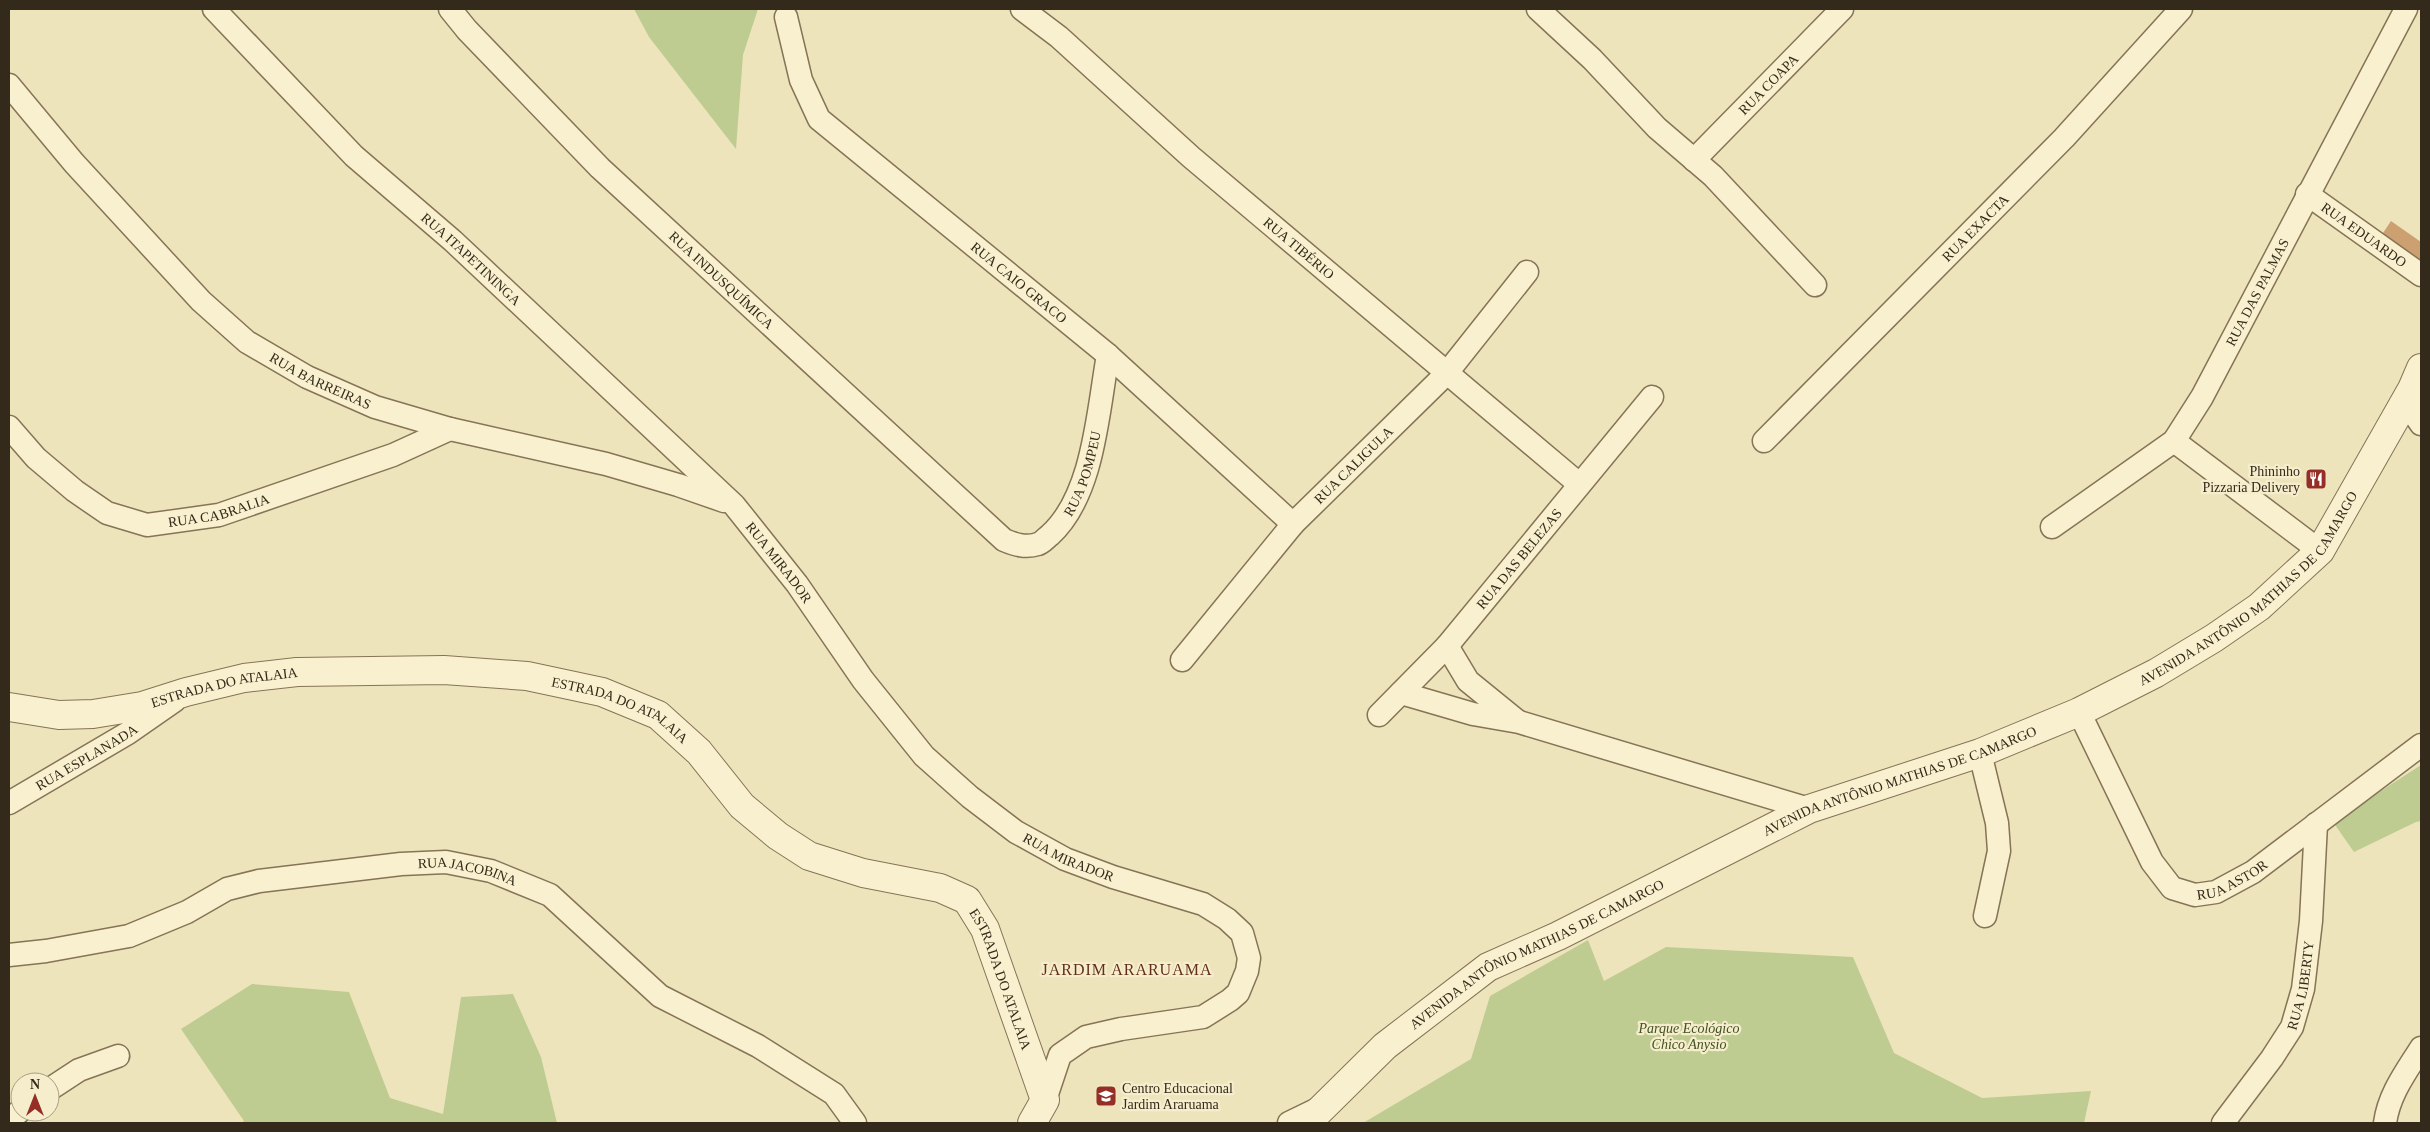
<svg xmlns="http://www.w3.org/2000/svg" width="2430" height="1132" font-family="'Times New Roman',serif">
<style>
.green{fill:#bfcc91}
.building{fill:#cda071}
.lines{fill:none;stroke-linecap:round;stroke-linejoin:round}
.minor-casing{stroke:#857456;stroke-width:25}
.tertiary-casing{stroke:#857456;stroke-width:30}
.minor{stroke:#f9f0cf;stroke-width:22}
.tertiary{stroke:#f9f0cf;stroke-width:28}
.labels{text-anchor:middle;stroke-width:4.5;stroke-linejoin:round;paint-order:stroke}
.street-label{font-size:14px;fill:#342a1b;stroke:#f5edcc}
.poi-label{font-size:14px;fill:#342a1b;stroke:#f5edcc;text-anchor:end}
.park-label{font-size:14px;font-style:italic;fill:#415121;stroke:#f5edcc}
.quarter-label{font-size:16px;letter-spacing:1px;fill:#612f1a;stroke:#f5edcc}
</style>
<rect width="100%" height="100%" fill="#eee4bc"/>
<path class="green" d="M634 9H758L743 55 736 149 649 37Z
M2421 765V821L2416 822 2354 852 2333 822Z
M1588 940 1604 981 1666 947 1853 957 1894 1053 1982 1098 2091 1091 2084 1123H1363L1471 1059 1490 996Z
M252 984 349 992 390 1098 443 1114 461 997 513 994 541 1057 557 1123H241L244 1121 181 1029Z"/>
<path class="building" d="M2391 221 2421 242V271L2379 239Z"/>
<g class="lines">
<g class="minor-casing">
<g id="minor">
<path id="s1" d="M214 9 354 156 453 241 734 505 797 584 863 680 924 756 970 797 1016 832 1065 859 1113 877 1203 904 1227 919 1242 933 1249 958 1247 971 1238 993 1230 1000 1203 1017 1121 1029 1086 1037 1060 1055 1045 1100"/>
<path id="s2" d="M450 9 467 30 600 168 1004 540C1016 545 1026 548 1038 544 1042 543 1046 538 1050 535 1094 495 1098 410 1108 355"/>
<path id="s3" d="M1022 9 1059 37 1191 157 1579 484"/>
<path d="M1538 9 1592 59 1657 128 1713 176 1815 285"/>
<path id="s4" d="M786 17 801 80 819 119 1108 355 1293 524"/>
<path id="s5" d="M9 85 74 163 201 301 247 342 307 377 375 407 450 429 606 464 678 485 724 501"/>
<path id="s6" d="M1694 160 1842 9"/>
<path id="s7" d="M2307 194 2421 275"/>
<path d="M2405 401 2421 424"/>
<path id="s8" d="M9 427 36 458 75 491 107 513 147 525 219 515 393 455 450 429"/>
<path id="s9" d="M1764 441 2064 138 2181 9"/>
<path d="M2174 441 2320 551"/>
<path id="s10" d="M2052 527 2174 441 2202 397 2406 9"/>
<path d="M1447 646 1468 681 1516 720"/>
<path id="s11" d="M1182 660 1293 524 1446 374 1527 272"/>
<path d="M1401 693 1473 714 1519 722 1809 809"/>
<path id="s12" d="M2079 712 2152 862 2172 888 2195 895 2216 892 2253 872 2421 745"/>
<path id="s13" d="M1379 715 1447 646 1652 397"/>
<path d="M1980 753 1997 823 1999 851 1985 916"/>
<path id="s14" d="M9 803 128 733 174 701"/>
<path id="s15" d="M9 955 46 951 129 936 187 912 227 889 259 881 401 864 446 862 491 871 550 895 660 996 758 1046 834 1094 855 1123"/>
<path d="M50 1089 79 1070 118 1056"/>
<path d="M9 1120 20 1111"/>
<path d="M1289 1123 1322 1107"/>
<path id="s16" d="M2223 1123 2272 1058 2292 1027 2303 989 2311 921 2316 824"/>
<path d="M2385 1123C2389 1094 2406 1072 2421 1048"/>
</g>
</g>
<g class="tertiary-casing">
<g id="tertiary">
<path id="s17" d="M9 707 59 715 93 714 142 706 186 692 244 678 297 672 444 670 527 676 602 692 658 715 699 752 742 806 778 836 809 856 863 873 940 888 967 900 985 929 1045 1100 1032 1123"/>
<path id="s18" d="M1307 1123 1385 1046 1488 967 1558 936 1809 809 1980 753 2079 712 2156 673 2214 638 2259 607 2320 551 2412 389 2421 368"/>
</g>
</g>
<use href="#minor" class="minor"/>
<use href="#tertiary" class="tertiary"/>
</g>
<defs>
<g id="restaurant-square" transform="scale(1.125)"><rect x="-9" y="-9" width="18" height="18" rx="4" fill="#952f25" stroke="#f5edcc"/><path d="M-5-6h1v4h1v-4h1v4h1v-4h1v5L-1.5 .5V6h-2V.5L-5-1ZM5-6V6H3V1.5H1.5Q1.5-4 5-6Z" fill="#fff"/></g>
<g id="school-square" transform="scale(1.125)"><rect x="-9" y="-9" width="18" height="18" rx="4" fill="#952f25" stroke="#f5edcc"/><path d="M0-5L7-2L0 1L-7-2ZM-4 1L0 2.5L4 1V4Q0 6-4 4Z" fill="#fff"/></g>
</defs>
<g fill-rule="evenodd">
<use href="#restaurant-square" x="2316" y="479"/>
<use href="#school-square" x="1106" y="1096"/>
</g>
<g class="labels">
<g class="street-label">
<text dy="5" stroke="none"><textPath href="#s6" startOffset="106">RUA COAPA</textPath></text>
<text dy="5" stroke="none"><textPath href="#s9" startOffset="300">RUA EXACTA</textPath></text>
<text dy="5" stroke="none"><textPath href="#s7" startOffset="70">RUA EDUARDO</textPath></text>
<text dy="5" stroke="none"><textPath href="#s3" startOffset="366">RUA TIBÉRIO</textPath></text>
<text dy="5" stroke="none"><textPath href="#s1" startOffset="359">RUA ITAPETININGA</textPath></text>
<text dy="5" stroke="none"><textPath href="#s2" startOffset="384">RUA INDUSQUÍMICA</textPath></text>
<text dy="5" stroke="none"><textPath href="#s4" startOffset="366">RUA CAIO GRACO</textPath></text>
<text dy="5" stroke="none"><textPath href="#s10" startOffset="320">RUA DAS PALMAS</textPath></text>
<text dy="5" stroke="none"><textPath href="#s5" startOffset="434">RUA BARREIRAS</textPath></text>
<text dy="5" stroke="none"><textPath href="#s11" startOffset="260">RUA CALIGULA</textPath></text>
<text dy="5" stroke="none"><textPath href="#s2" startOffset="889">RUA POMPEU</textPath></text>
<text dy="5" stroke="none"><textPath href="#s8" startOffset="246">RUA CABRALIA</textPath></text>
<text dy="5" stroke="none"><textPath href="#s13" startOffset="210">RUA DAS BELEZAS</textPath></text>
<text dy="5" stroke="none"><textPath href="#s1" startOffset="792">RUA MIRADOR</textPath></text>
<text dy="5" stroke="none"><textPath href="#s18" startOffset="1098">AVENIDA ANTÔNIO MATHIAS DE CAMARGO</textPath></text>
<text dy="5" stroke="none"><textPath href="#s17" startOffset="219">ESTRADA DO ATALAIA</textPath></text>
<text dy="5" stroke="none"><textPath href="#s17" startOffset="624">ESTRADA DO ATALAIA</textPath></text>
<text dy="5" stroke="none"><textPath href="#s14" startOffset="90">RUA ESPLANADA</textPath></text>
<text dy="5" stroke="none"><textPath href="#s18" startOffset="692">AVENIDA ANTÔNIO MATHIAS DE CAMARGO</textPath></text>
<text dy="5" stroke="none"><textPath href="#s1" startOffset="1212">RUA MIRADOR</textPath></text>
<text dy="5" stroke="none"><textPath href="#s15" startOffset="474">RUA JACOBINA</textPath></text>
<text dy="5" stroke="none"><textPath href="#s12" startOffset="264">RUA ASTOR</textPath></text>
<text dy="5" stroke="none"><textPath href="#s18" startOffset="288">AVENIDA ANTÔNIO MATHIAS DE CAMARGO</textPath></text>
<text dy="5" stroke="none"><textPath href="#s17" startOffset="1120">ESTRADA DO ATALAIA</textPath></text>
<text dy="5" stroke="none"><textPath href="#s16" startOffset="161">RUA LIBERTY</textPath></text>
</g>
<g class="poi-label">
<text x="2300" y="476">Phininho<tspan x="2300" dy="16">Pizzaria Delivery</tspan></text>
<text x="1122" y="1093" text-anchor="start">Centro Educacional<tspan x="1122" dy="16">Jardim Araruama</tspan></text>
</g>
<g class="park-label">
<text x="1689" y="1033">Parque Ecológico<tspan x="1689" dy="16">Chico Anysio</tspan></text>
</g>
<g class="quarter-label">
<text x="1127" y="975">JARDIM ARARUAMA</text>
</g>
</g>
<rect width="2430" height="1132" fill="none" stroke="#342a1b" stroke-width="20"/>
<g transform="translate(35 1097)"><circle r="24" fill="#f5edcc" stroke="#a89f85"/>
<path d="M0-4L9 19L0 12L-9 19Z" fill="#952f25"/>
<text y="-8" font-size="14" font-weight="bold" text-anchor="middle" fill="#342a1b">N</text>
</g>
</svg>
